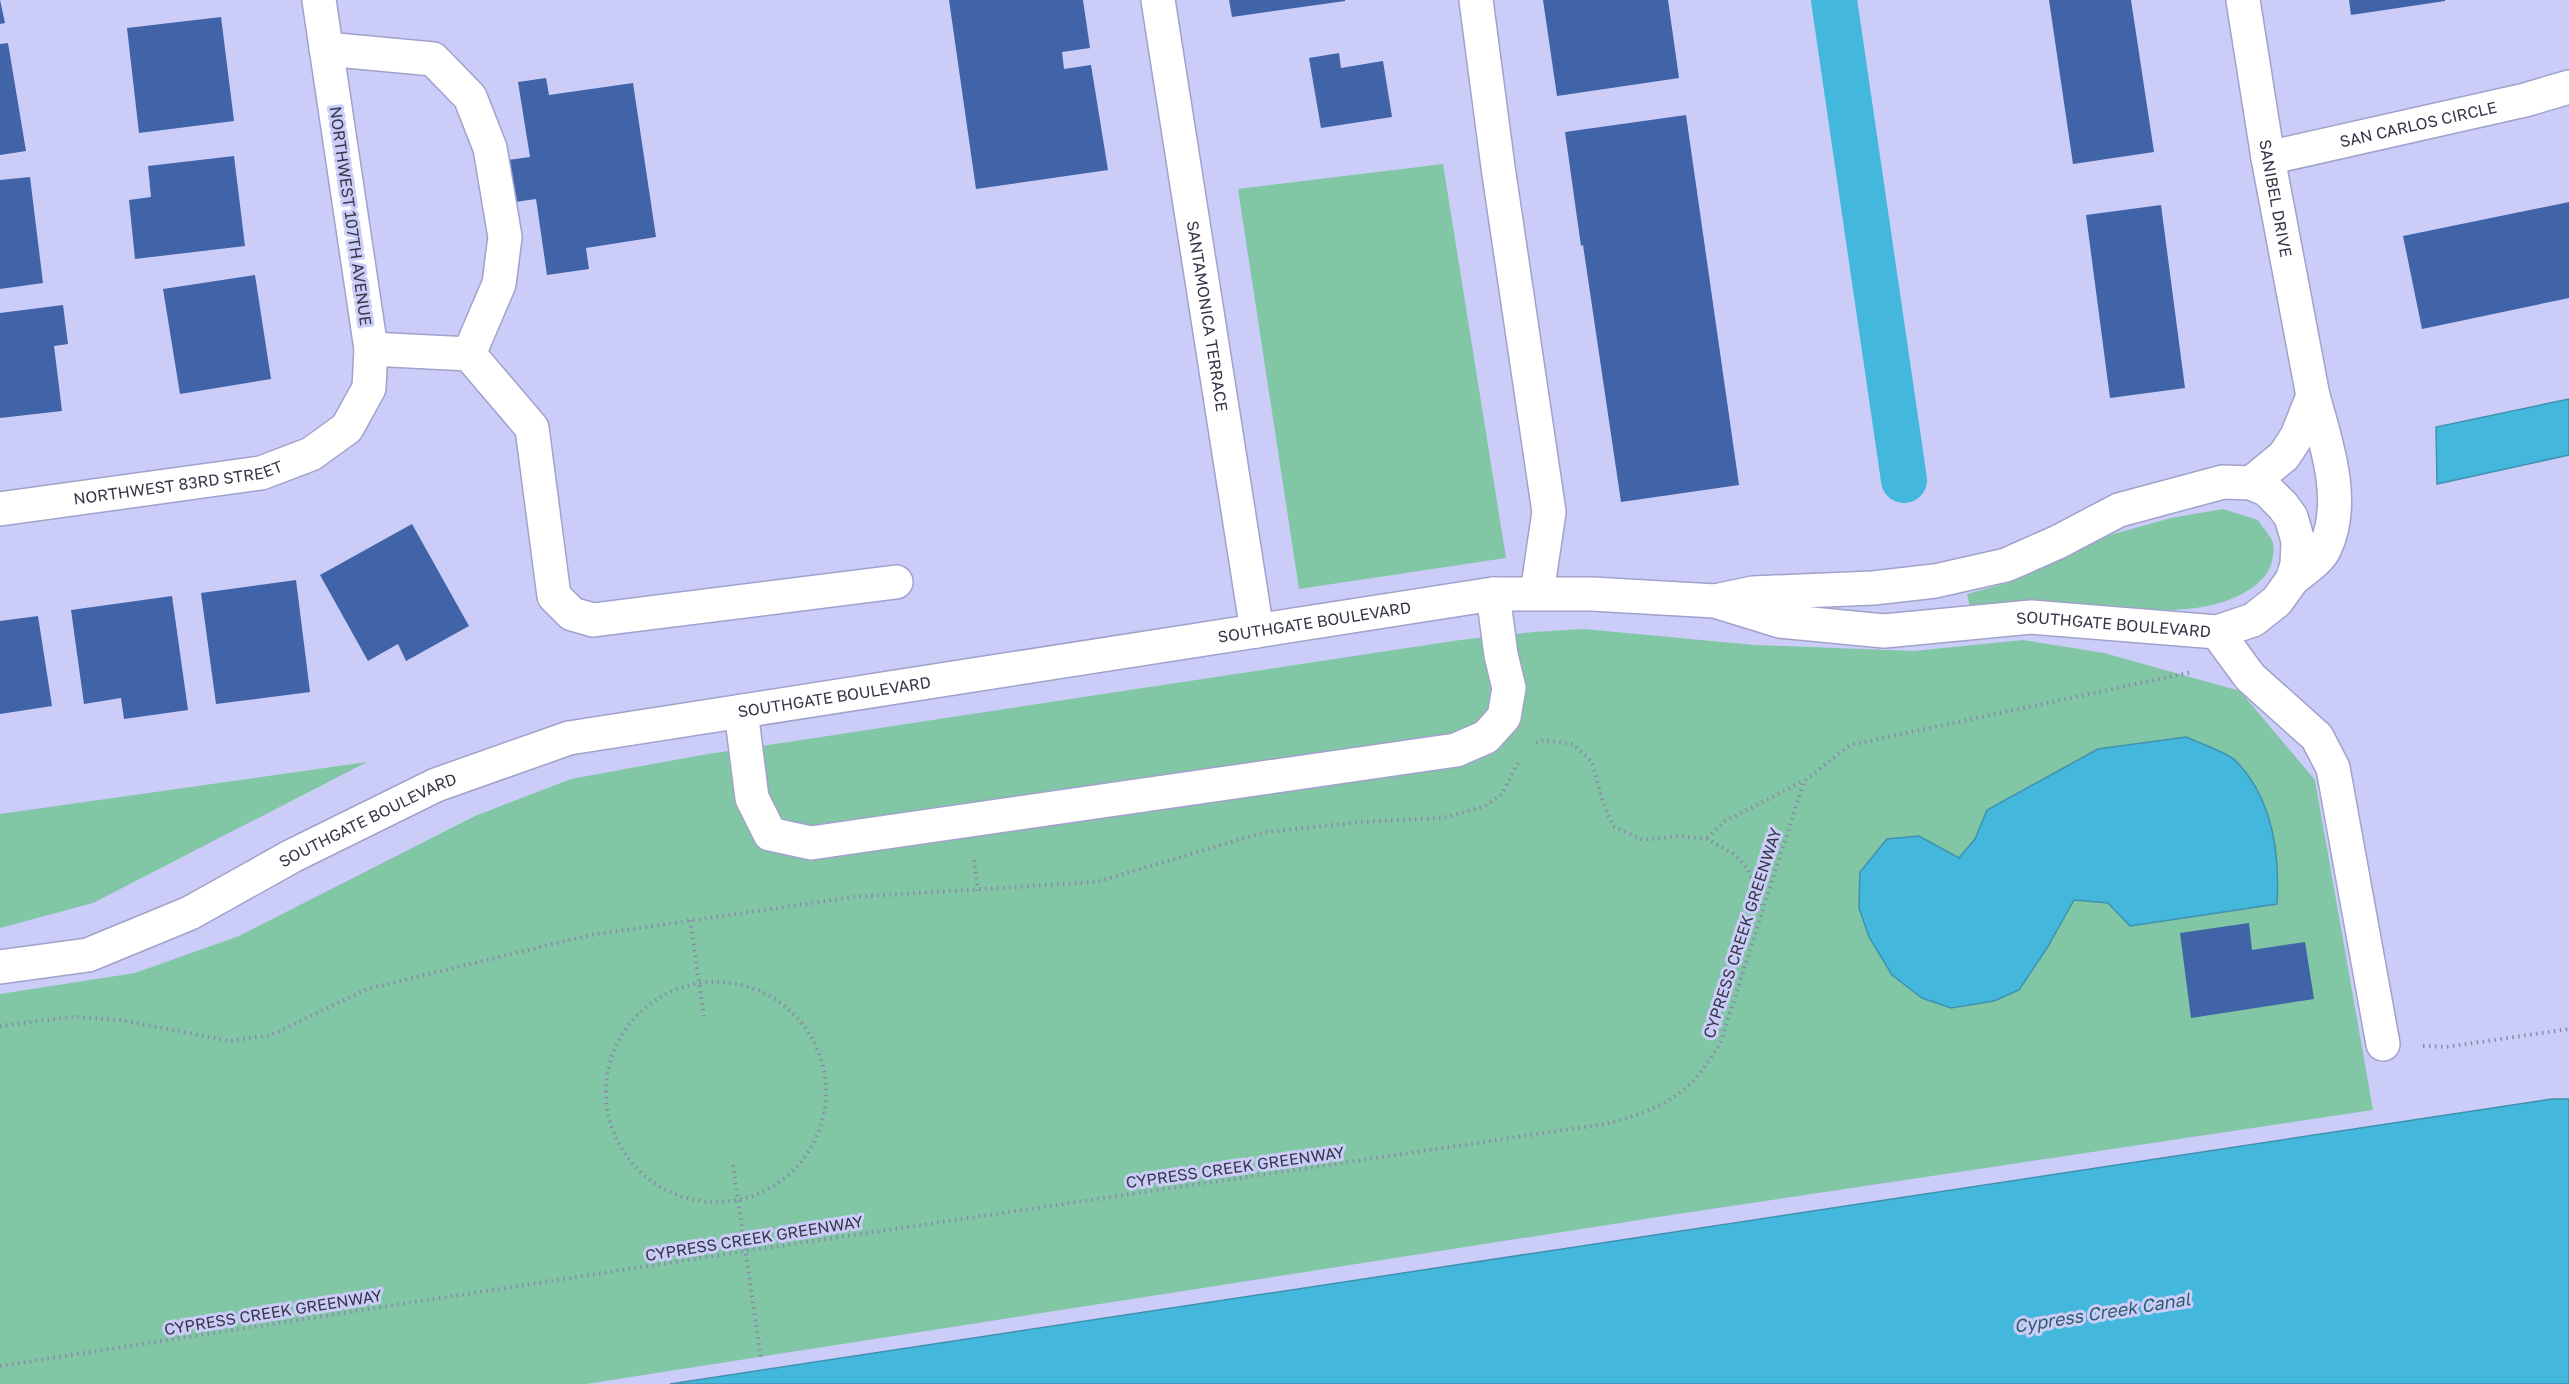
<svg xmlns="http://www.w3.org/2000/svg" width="2569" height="1384" font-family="'Golos Text',sans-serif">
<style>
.green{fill:#81c7a5}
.water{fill:#44b8dc;stroke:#4091b0;stroke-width:1.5}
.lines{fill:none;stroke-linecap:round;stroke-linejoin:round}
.canal{stroke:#44b8dc;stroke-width:46}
.building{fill:#4163a7}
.minor-casing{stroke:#a0a2cb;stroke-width:36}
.path{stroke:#8a8bab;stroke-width:4;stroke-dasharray:1.5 4.5;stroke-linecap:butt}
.minor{stroke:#fff;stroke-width:33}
.labels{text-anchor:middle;stroke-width:6;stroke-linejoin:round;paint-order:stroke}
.street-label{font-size:16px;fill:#363748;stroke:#cbcdf8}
.water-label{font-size:18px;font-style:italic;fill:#2f5e6e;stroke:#cbcdf8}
</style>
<rect width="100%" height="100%" fill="#cbcdf8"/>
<path class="green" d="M1443 164 1506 558 1299 589 1238 189Z
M2223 509 2258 520C2262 527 2271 536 2273 543 2275 555 2271 569 2264 577 2217 629 2104 606 2043 601 2019 599 1993 604 1970 607L1967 594 2011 582 2110 535 2171 518Z
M1583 629 1755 645 1914 651 2023 640 2104 653 2240 691 2315 780 2373 1110 1671 1215 586 1384H0V994L135 973 239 936 475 816 571 779 702 755 1460 640 1534 632Z
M367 762 93 903 0 928V814Z"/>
<path class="water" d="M2569 399V455L2437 484 2436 427Z
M2186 737C2199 743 2227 752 2236 761 2273 799 2280 854 2277 904L2130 926 2108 903 2074 900 2047 948 2019 990 1994 1001 1951 1008 1922 998 1892 975 1869 937 1859 908 1860 872 1887 839 1919 836 1959 858 1975 839 1987 810 2098 749Z
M2552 1099H2569V1384H670Z"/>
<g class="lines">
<path class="canal" d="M1834 0 1904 480"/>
</g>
<path class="building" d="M0 0 5 23 0 24Z
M949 0H1083L1090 48 1062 52 1064 69 1091 65 1108 170 976 189Z
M1229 0H1345V1L1232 17Z
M1543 0H1668L1679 78 1557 96Z
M2049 0H2131L2154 152 2073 164Z
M2349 0H2445V1L2351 15Z
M221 17 234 121 139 133 127 28Z
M8 43 26 151 0 155V44Z
M1339 53 1341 68 1383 61 1392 117 1321 128 1309 58Z
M546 78 549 95 633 83 656 237 586 248 589 269 547 275 536 199 501 204 494 162 530 157 518 82Z
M1686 115 1739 485 1621 502 1583 245 1581 246 1565 132Z
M234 156 245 246 135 259 129 200 151 197 148 166Z
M30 177 43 283 0 289V180Z
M2569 202V298L2422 329 2403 236Z
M2161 205 2185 388 2110 398 2086 215Z
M255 275 271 379 180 394 163 289Z
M63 305 68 344 54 346 62 411 0 418V313Z
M412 524 469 626 406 661 398 644 368 661 320 575Z
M296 580 310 692 216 704 201 593Z
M172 596 188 710 124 719 121 698 84 704 71 610Z
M38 616 52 706 0 714V621Z
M2249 923 2252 950 2305 942 2314 999 2191 1018 2180 933Z"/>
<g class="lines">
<g class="minor-casing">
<g id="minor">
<path id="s1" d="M1158 0 1257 631"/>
<path d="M1476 0 1498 167 1549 512 1537 593"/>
<path id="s2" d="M2243 0 2268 158 2313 396"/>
<path d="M326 49 433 59 470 97 490 148 505 237 499 284 469 354"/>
<path id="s3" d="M2268 158 2525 100 2569 87"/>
<path d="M371 349 469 354 532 428 554 596 572 614 593 620 896 582"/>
<path d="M2251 483 2284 456 2297 436 2313 396C2326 442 2347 502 2325 548 2320 560 2302 571 2292 580"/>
<path id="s4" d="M0 509 261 473 311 454 347 428 369 388 371 349 319 0"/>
<path d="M2217 632 2250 677 2317 737 2333 768 2383 1044"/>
<path d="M741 711 752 798 770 834 811 843 1456 750 1486 737 1504 717 1509 688 1501 655 1493 594"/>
<path id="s5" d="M0 967 88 955 190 913 292 856 436 785 569 738 1493 594H1592L1715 601 1780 621 1884 631 2031 617 2217 632 2253 620 2277 601 2292 580 2297 565 2298 541 2291 517 2283 506 2267 490 2251 483 2223 482 2119 510 2058 542 2006 565 1935 581 1873 588 1753 593 1715 601"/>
</g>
</g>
<path class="path" d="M1536 743 1543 740 1573 744 1592 762 1602 799 1613 826 1643 840 1678 836 1707 839 1734 854 1748 869 1762 905
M1707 838 1725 821 1803 781
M974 860 978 891
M690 920 704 1016
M606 1092a110 110 0 1 1 220 0a110 110 0 1 1-220 0Z
M0 1026 72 1017 121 1020 230 1041 271 1035 367 989 590 935 854 897 1096 882 1265 832 1362 822 1442 818 1485 806 1502 794 1518 763
M2423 1046 2446 1047 2569 1029
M733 1165 761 1359
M0 1366 745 1251 1605 1124C1638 1116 1673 1104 1696 1078 1705 1068 1712 1055 1720 1044L1804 781 1850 745 2192 672"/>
<use href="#minor" class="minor"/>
</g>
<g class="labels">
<g class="street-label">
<text dy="6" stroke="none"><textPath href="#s3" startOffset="154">SAN CARLOS CIRCLE</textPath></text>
<text dy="6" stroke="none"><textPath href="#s2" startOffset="201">SANIBEL DRIVE</textPath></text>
<text transform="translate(351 216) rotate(82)" y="6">NORTHWEST 107TH AVENUE</text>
<text dy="6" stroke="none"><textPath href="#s1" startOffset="320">SANTAMONICA TERRACE</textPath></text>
<text dy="6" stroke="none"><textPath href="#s4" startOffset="180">NORTHWEST 83RD STREET</textPath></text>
<text dy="6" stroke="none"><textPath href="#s5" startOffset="1372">SOUTHGATE BOULEVARD</textPath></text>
<text dy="6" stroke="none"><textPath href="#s5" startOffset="2178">SOUTHGATE BOULEVARD</textPath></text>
<text dy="6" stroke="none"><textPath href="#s5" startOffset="886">SOUTHGATE BOULEVARD</textPath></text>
<text dy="6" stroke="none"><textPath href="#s5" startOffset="400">SOUTHGATE BOULEVARD</textPath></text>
<text transform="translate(1742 933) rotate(-72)" y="6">CYPRESS CREEK GREENWAY</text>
<text transform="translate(1235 1167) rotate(-8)" y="6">CYPRESS CREEK GREENWAY</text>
<text transform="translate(754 1238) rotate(-9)" y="6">CYPRESS CREEK GREENWAY</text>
<text transform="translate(273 1312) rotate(-9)" y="6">CYPRESS CREEK GREENWAY</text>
</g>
<g class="water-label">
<text transform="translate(2102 1313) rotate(-9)" y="6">Cypress Creek Canal</text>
</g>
</g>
</svg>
